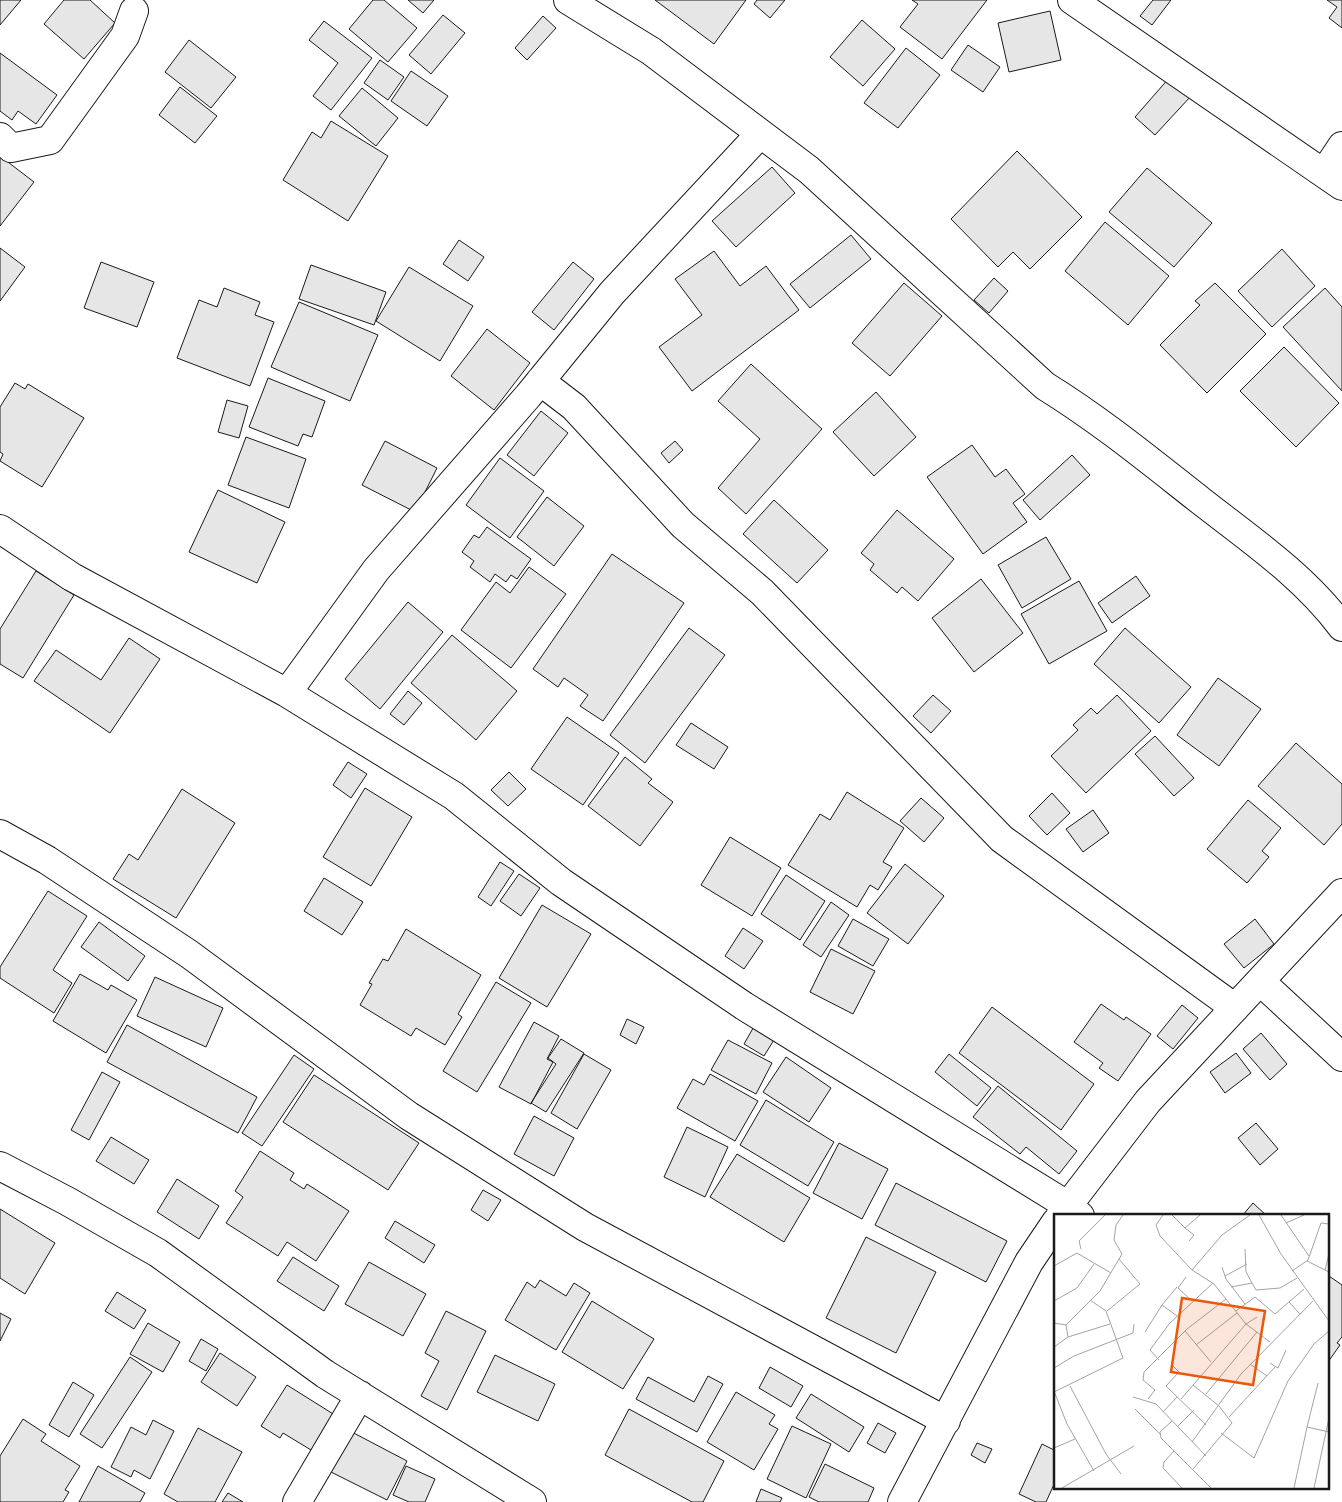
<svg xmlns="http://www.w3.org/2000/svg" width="1342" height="1502" font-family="Lato,sans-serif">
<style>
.building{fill:#e6e6e6;stroke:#1a1a1a}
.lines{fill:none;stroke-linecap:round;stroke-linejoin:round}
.minor-casing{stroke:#1a1a1a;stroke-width:30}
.minor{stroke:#fff;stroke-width:28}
.inset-road{fill:none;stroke:#a3a3a3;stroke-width:1}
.view{fill:#e8590c;fill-opacity:0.15;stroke:#e8590c;stroke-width:2.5}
.inset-edge{fill:none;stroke:#1a1a1a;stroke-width:2.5}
</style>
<rect width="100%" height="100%" fill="#fff"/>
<path class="building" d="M0 0H21L0 25Z
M64 0H90L115 23 84 59 44 24Z
M373 0H384L417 28 388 62 349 29Z
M408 0H434L423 13Z
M655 0H746L714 44Z
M757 0H785L770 18 754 4Z
M912 0H987L942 59 900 27 918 4Z
M1153 0H1171L1152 25 1140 16Z
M1327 0H1342V28L1329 18 1337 7Z
M1050 11 1061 60 1009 72 998 23Z
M443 15 465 33 431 74 409 55Z
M543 16 556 28 527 60 515 48Z
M862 20 895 49 863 86 830 57Z
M324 21 372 58 331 110 313 96 338 63 309 40Z
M189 40 236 77 211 108 165 72Z
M968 45 1000 67 983 92 951 70Z
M906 48 940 75 898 128 864 103Z
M0 53 57 95 36 124 18 111 12 120 0 111Z
M380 60 404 77 388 100 364 83Z
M411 71 448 96 427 126 391 101Z
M1170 77 1191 96 1155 135 1135 117Z
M180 87 217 116 195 143 159 115Z
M362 88 398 118 376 146 339 116Z
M331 121 388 156 348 221 283 180 312 132 321 138Z
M1017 151 1082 217 1030 269 1013 252 998 267 951 219Z
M0 156 34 182 0 226Z
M772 167 795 193 736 247 712 221Z
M1147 168 1212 223 1174 267 1109 212Z
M1105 222 1169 276 1128 325 1065 271Z
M851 235 871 259 810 308 790 284Z
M459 240 484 257 468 281 443 264Z
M0 248 25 267 0 301Z
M1282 249 1315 286 1272 327 1238 291Z
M714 251 740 286 766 266 799 310 692 391 659 347 702 315 675 279Z
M101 262 154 282 137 327 84 308Z
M573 262 594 279 554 330 532 312Z
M311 265 386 292 374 325 299 299Z
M409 267 473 306 440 361 376 321Z
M994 278 1008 291 989 313 974 300Z
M904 283 942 316 890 376 852 343Z
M1215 283 1266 334 1207 393 1160 345 1200 305 1195 301Z
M224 288 260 302 255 315 274 322 250 386 177 358 199 300 217 307Z
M1325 288 1342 307V391L1283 327Z
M299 302 378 335 350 401 271 367Z
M487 329 530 363 494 410 451 376Z
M1284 347 1339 403 1296 447 1240 391Z
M751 364 822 429 746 514 718 488 760 439 718 401Z
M268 378 325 401 312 437 303 434 298 446 249 427Z
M15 383 25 389 28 384 84 418 42 487 0 461 3 454 0 452V407Z
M876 392 916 437 874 476 833 432Z
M227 400 248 406 239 438 218 432Z
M541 411 568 433 534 476 507 455Z
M246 437 306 459 289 508 228 485Z
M385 441 437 468 415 512 362 485Z
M675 441 683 450 669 463 661 453Z
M972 445 995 477 1006 469 1025 494 1013 503 1027 522 983 554 927 477Z
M1072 455 1090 475 1040 520 1023 500Z
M500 458 544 491 510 538 466 505Z
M218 490 285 522 257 583 189 552Z
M547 497 584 526 554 566 517 537Z
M774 500 828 550 797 583 743 534Z
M897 510 954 559 918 601 902 587 897 593 870 570 874 564 861 553Z
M487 527 531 559 517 579 511 575 506 582 495 574 490 582 470 567 474 561 462 552 474 535 479 538Z
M1046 537 1071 579 1022 608 998 565Z
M612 554 684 603 603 721 580 706 588 695 564 678 558 687 533 669Z
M529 567 566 594 511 668 461 630 496 582 510 593Z
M36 571 74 595 23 678 0 664V629Z
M1136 576 1150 596 1112 623 1098 603Z
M981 579 1023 633 974 672 932 618Z
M1079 581 1107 631 1049 664 1021 614Z
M408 602 443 632 380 709 345 679Z
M689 628 725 655 645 763 610 735Z
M1125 628 1191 687 1159 723 1094 664Z
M452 635 517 691 476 740 411 683Z
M129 638 160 659 110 733 34 681 56 650 101 680Z
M1218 678 1261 709 1219 766 1177 735Z
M408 691 422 703 404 725 390 714Z
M933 695 951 711 931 733 913 716Z
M1117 695 1151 731 1086 793 1051 756 1078 730 1073 725 1091 708 1097 714Z
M567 717 619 753 583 805 531 769Z
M691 723 728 747 714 769 676 745Z
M1155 736 1194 778 1174 796 1135 754Z
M1296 743 1342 784V824L1324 845 1258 786Z
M625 757 652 779 648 783 673 802 640 846 588 806Z
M348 762 367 774 351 798 333 785Z
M509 772 526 789 508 806 491 790Z
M365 788 412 817 371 886 323 857Z
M182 789 235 823 176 918 113 879 129 854 138 860Z
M847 792 904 828 883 862 892 867 878 890 870 885 857 907 788 865 820 814 830 820Z
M1052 793 1070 813 1047 835 1029 816Z
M921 798 944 818 924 842 900 821Z
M1248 800 1281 828 1262 851 1269 857 1247 883 1207 849Z
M1093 810 1109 833 1083 852 1066 829Z
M730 837 781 868 752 916 701 885Z
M500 862 514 871 491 906 478 897Z
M905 864 944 896 908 944 867 913Z
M519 874 540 888 521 916 500 901Z
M786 875 825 901 800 940 761 914Z
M324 878 363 902 342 935 304 911Z
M48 891 87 916 53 970 72 983 54 1013 0 978V967Z
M831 902 849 915 821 957 803 945Z
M542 905 591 934 547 1007 499 978Z
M853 919 889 939 873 966 838 946Z
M1255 919 1274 944 1244 968 1224 944Z
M99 922 145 956 128 981 81 947Z
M743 928 763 941 744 969 725 956Z
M406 929 481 975 458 1014 462 1017 445 1045 416 1028 411 1036 360 1005 372 984 369 983 383 959 388 961Z
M831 949 875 971 853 1014 810 992Z
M80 974 108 990 111 985 137 1000 106 1053 53 1021Z
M155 977 223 1008 206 1047 137 1016Z
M496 982 531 1003 477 1092 443 1071Z
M1101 1004 1124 1020 1126 1017 1151 1034 1118 1081 1099 1068 1103 1063 1074 1042Z
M1182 1005 1198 1018 1173 1049 1157 1036Z
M992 1007 1094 1084 1061 1130 959 1053Z
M627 1019 644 1027 636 1044 620 1035Z
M534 1022 559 1036 547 1059 553 1062 531 1104 499 1087Z
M756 1023 777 1035 764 1056 744 1044Z
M127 1025 257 1097 238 1133 107 1062Z
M1261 1033 1287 1064 1270 1080 1243 1049Z
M561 1039 584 1053 546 1112 531 1103 556 1064 548 1058Z
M728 1040 772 1063 756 1094 711 1070Z
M1236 1053 1251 1073 1225 1093 1210 1072Z
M584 1054 611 1070 577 1129 551 1113Z
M949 1054 991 1088 977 1106 935 1072Z
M294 1055 314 1069 262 1146 242 1133Z
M786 1057 831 1088 809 1122 763 1092Z
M102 1072 120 1082 89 1140 71 1130Z
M710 1074 758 1101 735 1141 677 1108 693 1079 704 1085Z
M314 1075 419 1143 388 1190 283 1122Z
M998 1086 1077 1151 1059 1174 1026 1147 1020 1154 973 1117Z
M766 1100 834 1142 808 1186 740 1145Z
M534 1116 574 1138 554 1176 514 1154Z
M1256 1123 1278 1149 1260 1165 1238 1138Z
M687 1127 728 1147 705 1197 664 1177Z
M111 1137 149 1160 134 1184 96 1161Z
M839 1143 888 1169 862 1219 813 1193Z
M260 1151 294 1173 290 1180 304 1189 307 1184 349 1211 316 1261 287 1242 278 1256 226 1223 243 1197 235 1191Z
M737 1154 810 1198 784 1242 710 1197Z
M177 1179 219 1206 199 1239 157 1212Z
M896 1183 1007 1241 986 1282 875 1225Z
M483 1190 501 1200 488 1221 471 1210Z
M1253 1203 1267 1216H1242Z
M0 1209 55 1243 25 1294 0 1278Z
M395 1221 435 1245 424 1263 385 1238Z
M866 1237 936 1272 896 1353 826 1318Z
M293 1257 339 1286 324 1311 277 1281Z
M369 1262 426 1294 403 1336 345 1304Z
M1329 1276 1342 1285V1337L1337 1343 1340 1345 1328 1362Z
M540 1280 566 1296 574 1283 590 1293 556 1350 505 1320 527 1282 535 1288Z
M117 1292 146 1310 134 1329 105 1311Z
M592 1301 654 1339 623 1389 562 1352Z
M446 1311 486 1331 447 1410 421 1396 439 1361 425 1353Z
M0 1313 11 1319 0 1341Z
M148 1323 180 1342 163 1372 130 1354Z
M201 1339 218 1349 206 1371 189 1361Z
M220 1353 256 1377 237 1406 201 1382Z
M495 1355 555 1384 538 1421 477 1392Z
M130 1357 152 1372 102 1448 80 1434Z
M770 1367 803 1386 791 1407 759 1388Z
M708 1376 723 1384 697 1432 636 1399 648 1377 694 1402Z
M73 1382 94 1395 69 1437 49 1425Z
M287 1385 338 1417 316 1453 283 1433 280 1438 261 1426Z
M736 1392 775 1415 769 1424 778 1429 754 1470 707 1442Z
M811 1394 864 1427 849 1452 796 1418Z
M629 1409 724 1461 703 1502H692L605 1455Z
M23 1419 46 1434 41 1441 80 1466 65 1490 69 1492 63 1502H0V1456Z
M153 1420 174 1431 150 1479 134 1470 131 1477 111 1467 131 1427 146 1435Z
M878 1423 896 1433 885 1453 867 1443Z
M792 1426 831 1444 806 1498 767 1479Z
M198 1428 242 1452 215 1502H178L164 1494Z
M348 1430 407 1461 387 1500 327 1470Z
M977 1443 992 1449 985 1463 971 1455Z
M1042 1444 1056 1451V1480L1046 1502H1036L1019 1494Z
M825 1464 874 1488 868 1502H819L809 1497Z
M98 1466 145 1493 140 1502H79Z
M406 1466 435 1479 425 1502H409L393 1495Z
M761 1489 782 1498 780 1502H756Z
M228 1493 243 1502H222Z"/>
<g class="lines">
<g class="minor-casing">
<path id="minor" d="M568 0 651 51 809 170 1045 386C1100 420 1150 461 1201 501 1251 540 1304 576 1342 627
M1072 0 1342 186
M0 137 11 148 50 140 125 36 134 11
M1324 173 1342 146
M540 381 574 407 683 525 762 592 1002 839 1235 1008
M0 529 72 577 287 693 454 796 561 882 744 1006 1067 1205 1080 1216
M287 693 376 570 528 396 612 293 760 134
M0 834 47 860 189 954 409 1116 585 1227 946 1421
M1260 981 1342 1057
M0 1166 67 1201 158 1253 325 1374 532 1502
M1060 1216 1148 1101 1342 893
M297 1502 360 1395
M902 1502 1029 1262 1056 1222"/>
</g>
<use href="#minor" class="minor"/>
</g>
<g transform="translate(1054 1214)">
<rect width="275" height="275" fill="#fff"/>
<path class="inset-road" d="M109 1 102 11 106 22 138 56 160 70 192 110 216 128M118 1 131 14 146 1M205 1 227 40 275 107M227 1 255 42M232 9 250 1M131 14 140 21 135 27M27 35 25 27 51 1M191 35 192 58 198 69M253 47 275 58M0 52 23 39 57 59M168 53 172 65 191 90M138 56 168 21 196 1M271 56 275 40M238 57 254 46 267 9 275 10M171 62 193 50M132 63 124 74 138 87M177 73 198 69 202 76 226 74 243 64M0 87 23 74 40 50M235 88 246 100M108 91 123 73M53 97 86 70 65 45M182 97 201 83 221 100 250 75M0 109 12 111 14 123M12 111 46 77 68 40 60 26 62 11 69 1M131 117 157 148M91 118 108 91 123 102M142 131 183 99M0 133 14 123 56 110M105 146 96 136 115 110 159 69M216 149 224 154 232 136M196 150 213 162M118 151 125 158 112 172 152 211M0 154 20 142 79 119 80 110M264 169 253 213 275 218M139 171 165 192 178 209 139 255M16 172 52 240 67 260M0 177 13 210 40 257M0 178 69 144 52 97 36 86M152 180 203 118M79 183 102 190 152 242M94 185 101 176 89 166 90 158 133 115 172 85M127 185 192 110 203 103M81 195 106 220M109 198 123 183M175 203 221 153M118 207 106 218 107 224 157 274M124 212 140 196M167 219 200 244 234 167 260 130 275 117M138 228 187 160 259 87M0 234 21 225M120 237 110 248 109 254 128 274M8 274 80 232M240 274 253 213M260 274 275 204"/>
<path class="view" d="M128 84 211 97 199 171 117 158Z"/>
<rect width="275" height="275" class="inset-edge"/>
</g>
</svg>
